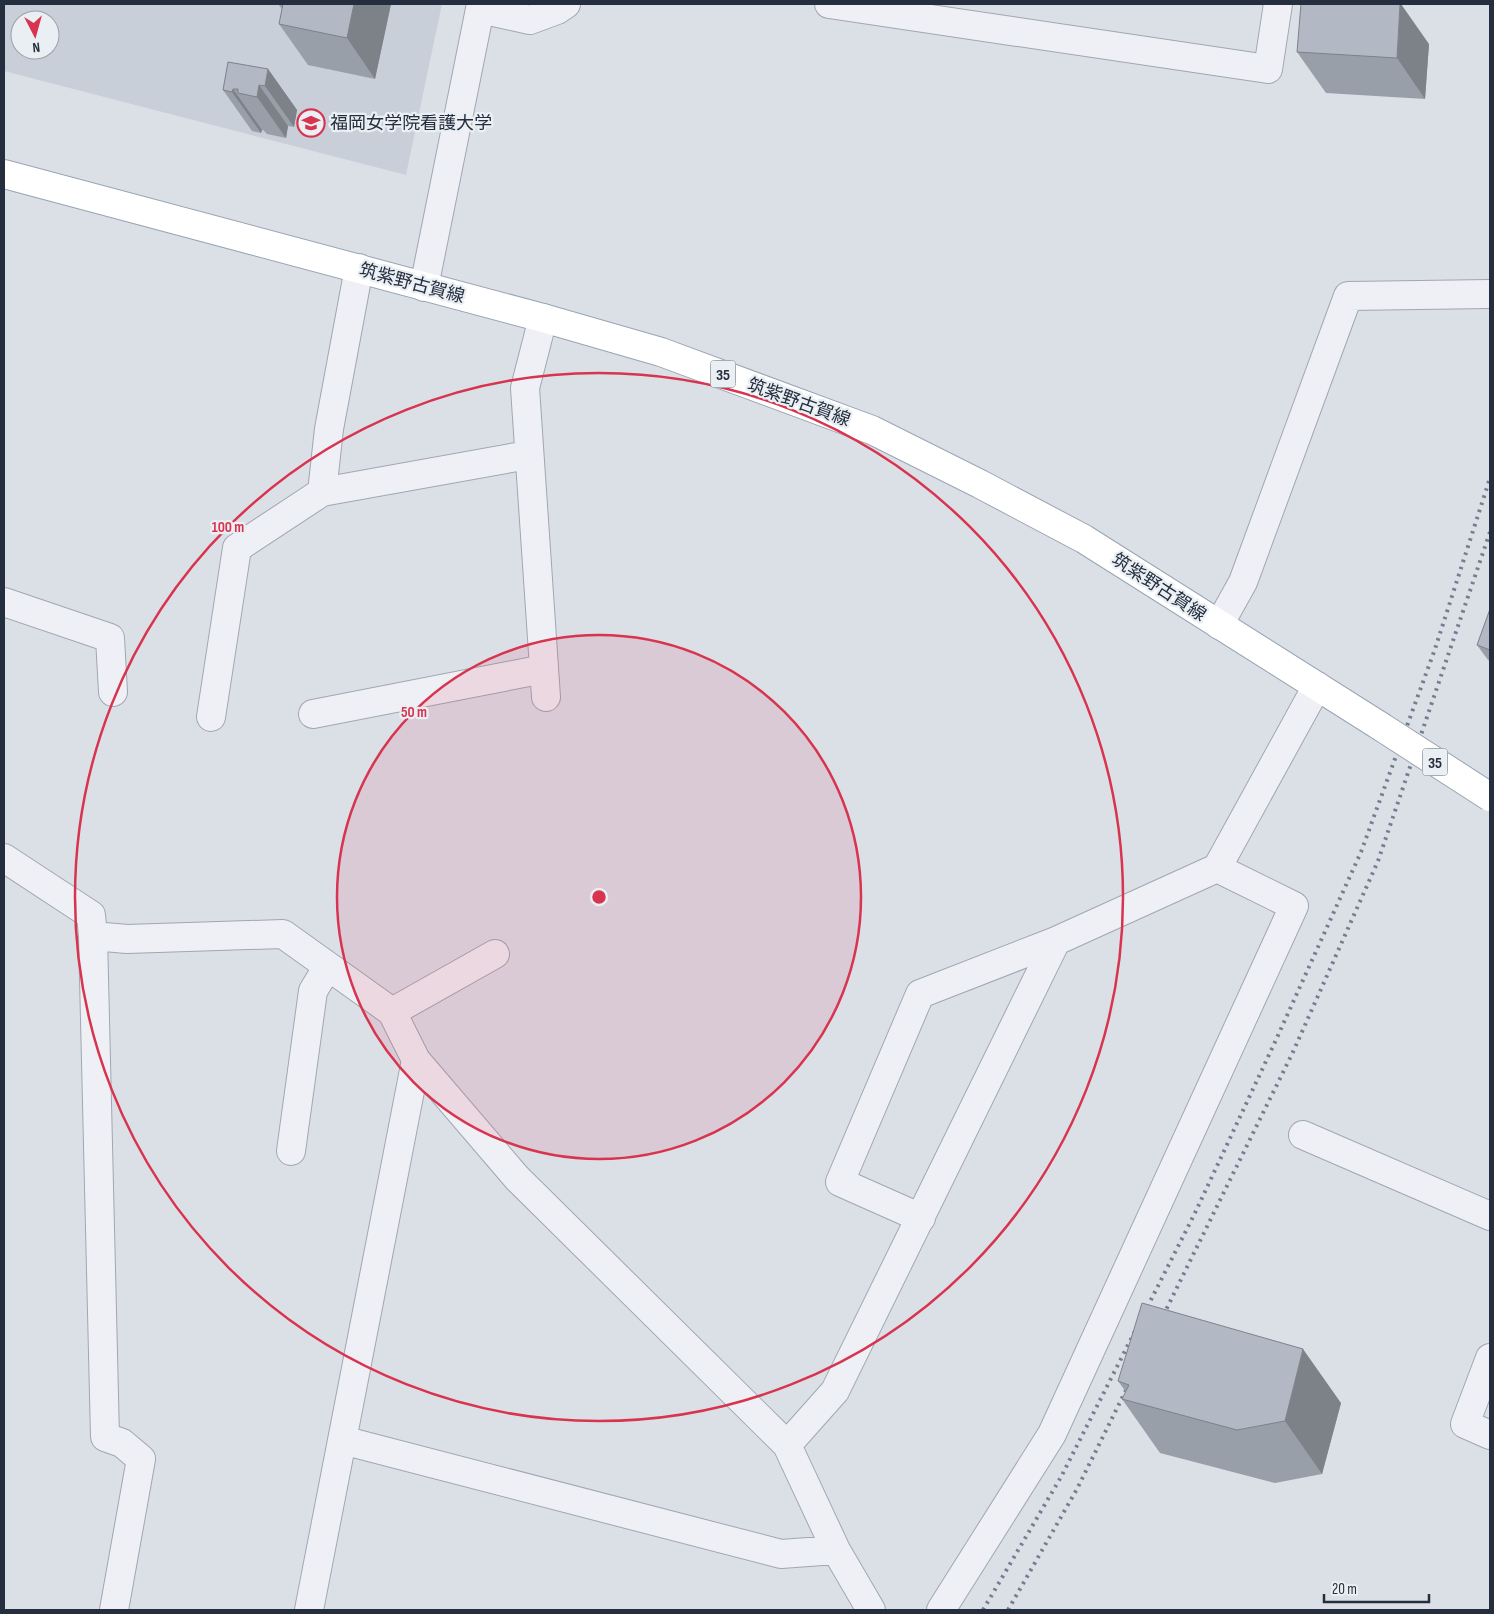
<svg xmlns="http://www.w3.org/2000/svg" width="1494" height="1614" font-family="'Sofia Sans Condensed','Noto Sans JP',sans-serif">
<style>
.built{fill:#c9cfd9;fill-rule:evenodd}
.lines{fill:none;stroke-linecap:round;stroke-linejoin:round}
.minor-casing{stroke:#a0a7b1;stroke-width:30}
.major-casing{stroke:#99a4b3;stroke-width:30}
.minor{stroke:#eef0f5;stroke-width:28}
.major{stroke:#fff;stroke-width:28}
.rail{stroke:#737f91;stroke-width:4;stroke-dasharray:2.5 5;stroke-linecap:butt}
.major-bridge-casing{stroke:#99a4b3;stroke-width:30;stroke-linecap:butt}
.major-bridge{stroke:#fff;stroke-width:28}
.wall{fill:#999fa9}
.shaded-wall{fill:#7d8289}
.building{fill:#b2b9c4;stroke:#7d8289}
.ring{fill:none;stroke:#d8344f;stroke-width:2.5}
.labels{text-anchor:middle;stroke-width:4.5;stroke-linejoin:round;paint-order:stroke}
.shield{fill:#eaeff4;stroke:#5f6875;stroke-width:1}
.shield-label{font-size:16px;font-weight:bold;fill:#242e3e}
.poi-label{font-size:18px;fill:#242e3e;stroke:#eaeff4;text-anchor:start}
.street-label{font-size:18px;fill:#242e3e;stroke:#eaeff4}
.centre{fill:#d8344f;stroke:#eaeff4;stroke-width:2.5}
.ring-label{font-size:15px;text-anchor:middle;font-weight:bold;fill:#d8344f;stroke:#eaeff4;stroke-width:4.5;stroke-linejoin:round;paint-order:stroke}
</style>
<rect width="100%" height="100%" fill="#dbe0e7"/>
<path class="built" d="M4 4H442L406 175 4 71ZM20 20H50V50H20Z"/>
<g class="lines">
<g class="minor-casing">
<path id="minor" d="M829 4 1268 69 1278 4
M480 9 530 20 557 10 566 4
M424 287 481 4
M543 318 525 388 546 697
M322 492 329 429 359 268
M4 602 110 638 113 692
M1219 625 1243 582 1348 296 1490 294
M313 714 544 669
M211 717 237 548 322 492 528 455
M4 858 91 915 93 936 105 1437 122 1443 141 1459 114 1610
M1217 868 1317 686
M93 936 127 939 283 934 392 1012 416 1060 517 1178 787 1445 836 1550 871 1610
M392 1012 495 954
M1303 1135 1490 1216
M291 1151 313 991 328 966
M921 1218 840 1182 920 994 1056 941
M1490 1358 1465 1424 1490 1435
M342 1440 781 1554 836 1550
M787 1445 835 1391 1056 941 1217 868 1294 906 1052 1434 941 1610
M309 1610 416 1060"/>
</g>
<g class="major-casing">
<path id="major" d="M4 174 543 318 661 352 872 430 980 484 1084 539 1380 726"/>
</g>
<use href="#minor" class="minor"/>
<use href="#major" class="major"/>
<path class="rail" d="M1160 1322 1293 1052 1378 861 1490 532
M983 1610 1061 1477 1195 1213 1275 1042 1361 852 1435 649 1490 478
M1008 1610 1077 1489 1131 1380"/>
<g class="major-bridge-casing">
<path id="major-bridge" d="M1380 726 1490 797"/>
</g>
<use href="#major-bridge" class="major-bridge"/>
</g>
<path class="wall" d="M278 4H391L375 79 308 65 279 24 282 9Z
M1429 44 1425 99 1326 93 1297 52Z
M268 69 297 110 294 127 288 126 286 138 267 134 263 130H262L261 133 252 131 223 90Z
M1490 609V661L1488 660 1477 645Z
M1118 1381 1341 1403 1322 1474 1275 1483 1160 1453 1122 1399 1126 1392Z"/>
<path class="shaded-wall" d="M354 4H391L375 79 347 38Z
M1400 4H1401L1429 44 1425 99 1397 58Z
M268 69 297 110 294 127 265 86Z
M259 85 288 126 286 138 257 97Z
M233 89 262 130 261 133 232 92Z
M1303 1349 1341 1403 1322 1474 1285 1421Z"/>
<path class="building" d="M283 4H354L347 38 279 24Z
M1301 4H1400L1397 58 1297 52Z
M228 62 268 69 265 86 259 85 257 97 238 93V89H233L232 92 223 90Z
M1490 609V650L1477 645Z
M1142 1303 1303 1349 1285 1421 1237 1430 1122 1399 1129 1385 1118 1381Z"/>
<circle cx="599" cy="897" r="262" fill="#d8344f" fill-opacity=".12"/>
<g class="ring">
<circle cx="599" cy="897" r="262"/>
<circle cx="599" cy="897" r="524"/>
</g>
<defs>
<g id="university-ring" transform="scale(1.4375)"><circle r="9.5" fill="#eaeff4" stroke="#d8344f" stroke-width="1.5"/><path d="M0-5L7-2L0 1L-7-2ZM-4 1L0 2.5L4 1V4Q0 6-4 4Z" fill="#d8344f"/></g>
</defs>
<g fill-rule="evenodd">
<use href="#university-ring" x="311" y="123"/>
</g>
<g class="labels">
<g class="shield">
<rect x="710.5" y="360.5" width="25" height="27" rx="4"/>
<rect x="1422.5" y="748.5" width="25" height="27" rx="4"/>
</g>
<g class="shield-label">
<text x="723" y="380">35</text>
<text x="1435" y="768">35</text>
</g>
<g class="poi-label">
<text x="330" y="129">福岡女学院看護大学</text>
</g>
<g class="street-label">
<text transform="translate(412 283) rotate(15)" y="6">筑紫野古賀線</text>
<text transform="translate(799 402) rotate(20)" y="6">筑紫野古賀線</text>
<text transform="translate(1159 587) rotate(33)" y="6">筑紫野古賀線</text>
</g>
</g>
<circle cx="599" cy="897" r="8" class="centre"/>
<g class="ring-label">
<text x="228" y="532">100 m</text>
<text x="414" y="717">50 m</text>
</g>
<rect width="1494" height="1614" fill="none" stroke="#242e3e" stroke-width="10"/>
<g transform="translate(35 35) rotate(174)"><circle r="24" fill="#eaeff4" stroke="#9ba2ab"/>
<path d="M0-4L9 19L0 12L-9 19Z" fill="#d8344f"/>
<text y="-8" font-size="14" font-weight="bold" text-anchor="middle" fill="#242e3e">N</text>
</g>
<path d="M1324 1594v8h105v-8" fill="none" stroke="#242e3e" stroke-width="2.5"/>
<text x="1332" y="1594" font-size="15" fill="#242e3e" stroke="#eaeff4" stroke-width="4" paint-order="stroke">20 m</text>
</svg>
